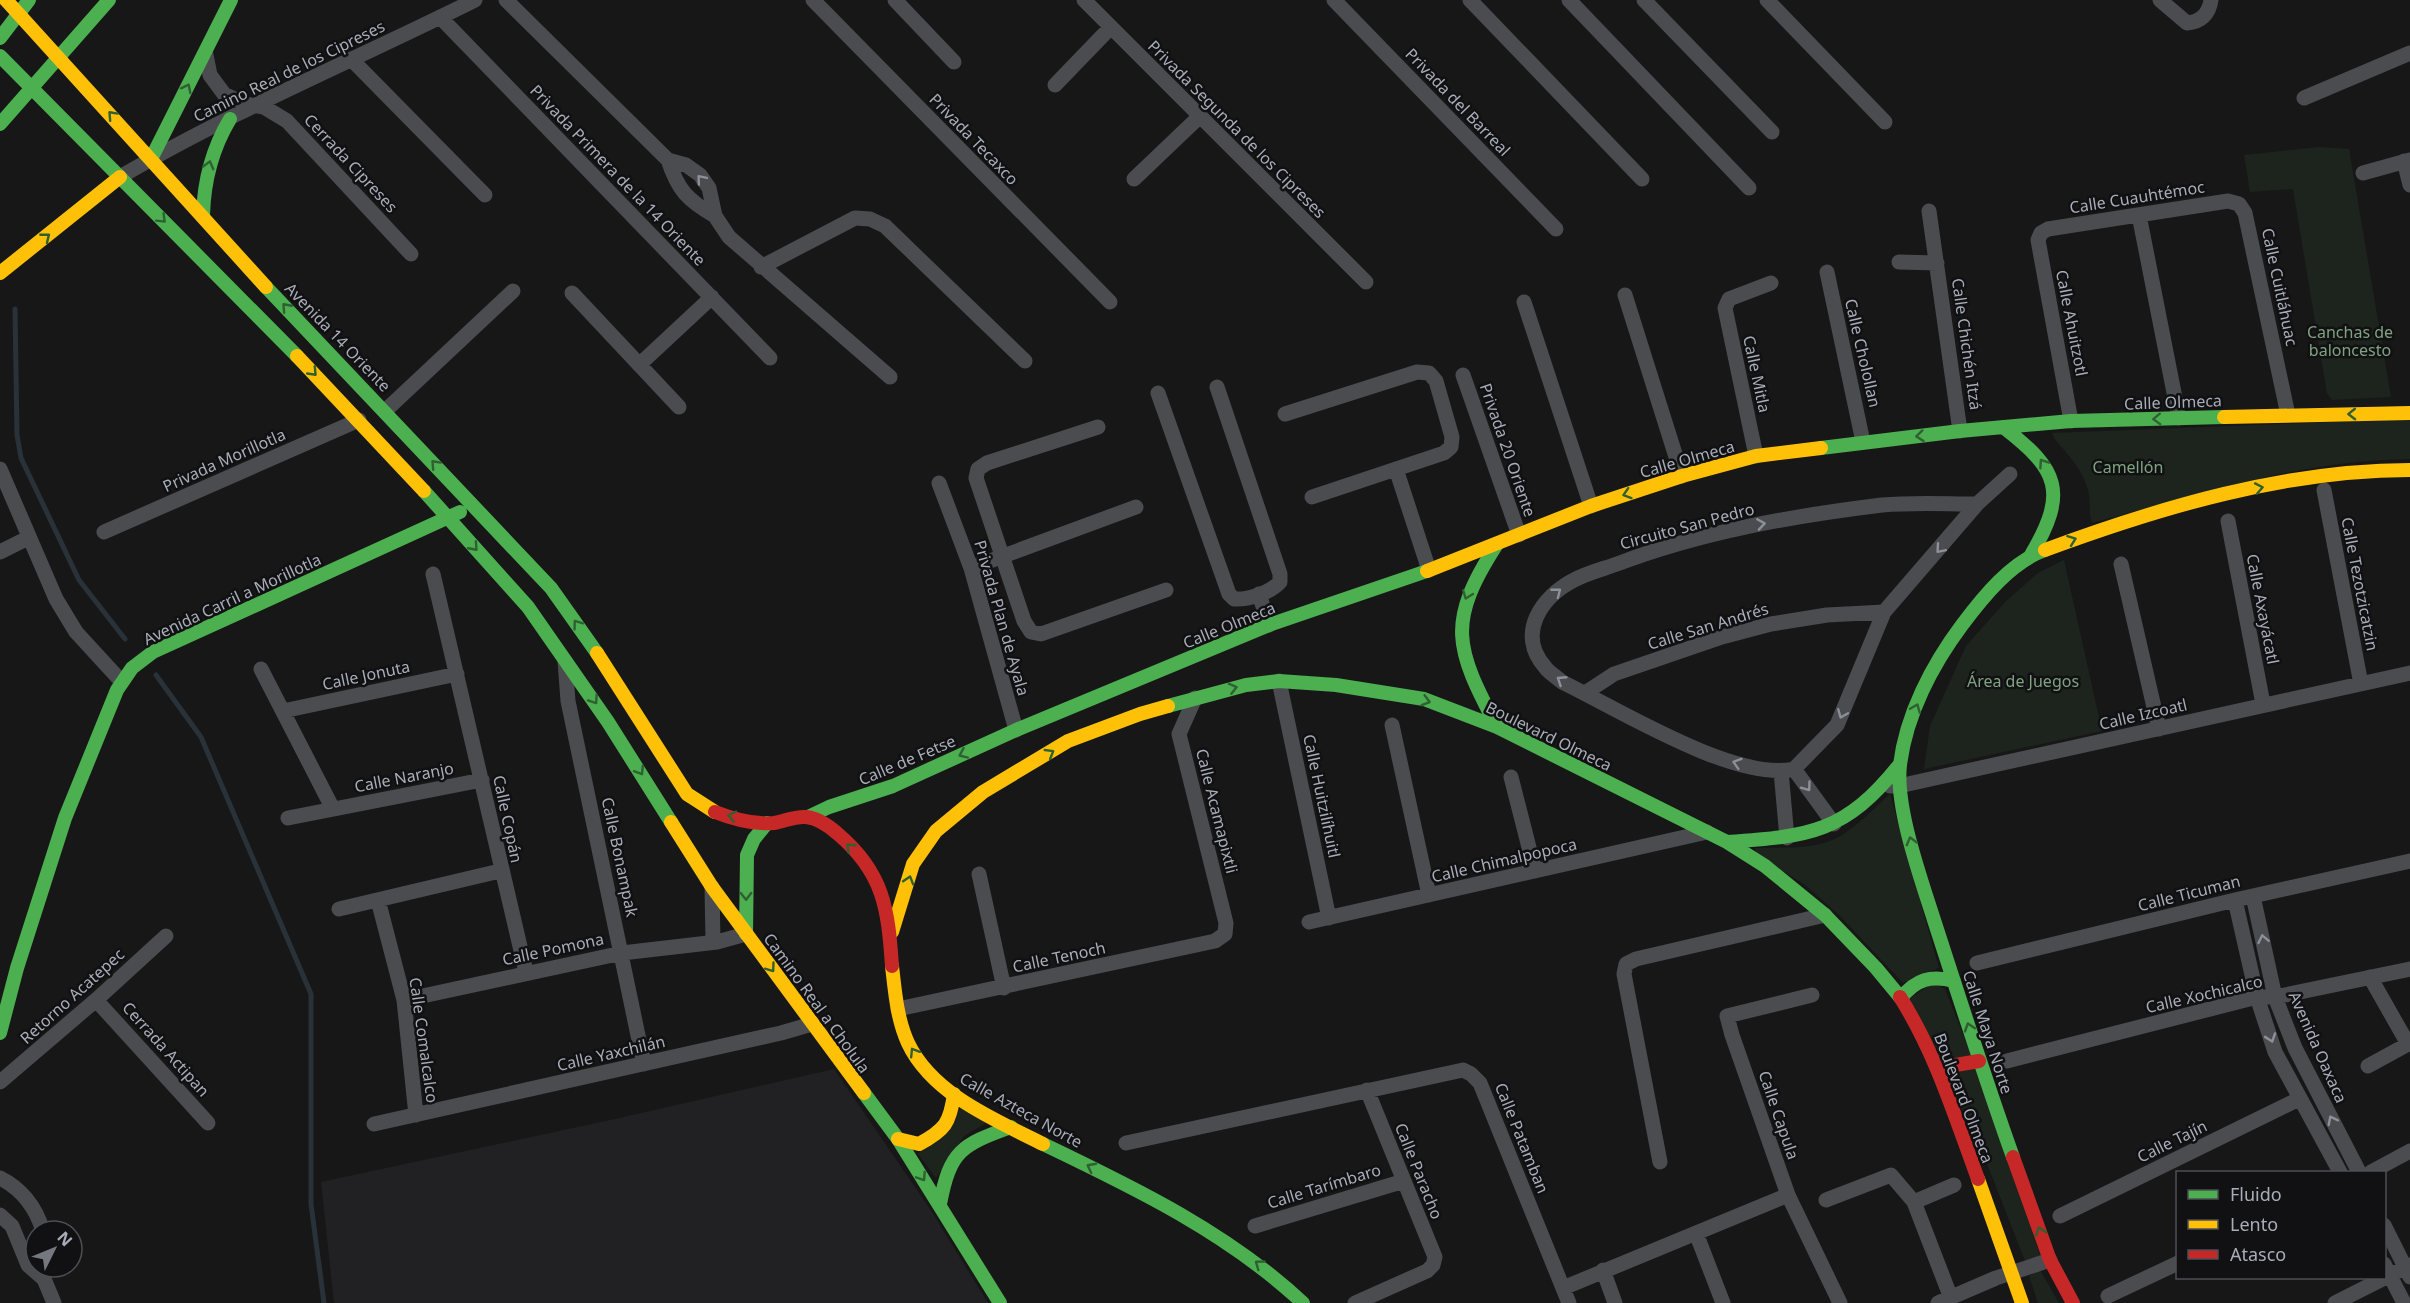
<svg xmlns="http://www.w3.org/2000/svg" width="2410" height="1303" font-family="'Noto Sans',sans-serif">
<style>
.built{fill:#212123}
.green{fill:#1d241e}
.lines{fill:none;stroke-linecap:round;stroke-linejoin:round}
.stream{stroke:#2a3239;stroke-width:5}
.street{stroke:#4b4c50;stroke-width:15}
.fast{stroke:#4caf50;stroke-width:14}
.slow{stroke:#ffc107;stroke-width:14}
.jam{stroke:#c62828;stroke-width:14}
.oneway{stroke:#2e6032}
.oneway2{stroke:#8c9099}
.labels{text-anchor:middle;stroke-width:5;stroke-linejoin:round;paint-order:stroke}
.street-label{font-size:16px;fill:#a8adb8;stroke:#111113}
.park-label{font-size:16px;fill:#7fa381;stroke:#111113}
</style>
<rect width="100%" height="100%" fill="#171717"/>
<path class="built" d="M834 1069 932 1212 988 1303H334L321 1182 615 1119Z"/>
<path class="green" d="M2320 147 2349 149 2391 397 2332 400 2327 393 2293 189 2250 192 2244 155Z
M2410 419V459C2302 460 2196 495 2092 523 2088 512 2091 501 2088 490 2083 469 2067 454 2054 438L2052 433Z
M2064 560 2102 731 1924 769 1930 726 1966 646 2005 602 2038 573Z
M1890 794 1939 968 1903 983 1840 916 1804 884 1756 855 1755 848C1781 847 1810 850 1835 839 1855 829 1873 809 1890 794Z
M1932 983 1945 989 1969 1049 2041 1258 2027 1266 1982 1151 1909 999Z
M962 1106 988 1122 964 1136 936 1178 918 1154Z
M2040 1270 2059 1303H2038L2029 1276Z"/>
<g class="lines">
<path class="stream" d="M15 309 17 435 21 458 79 580 125 639
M156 675 201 737 311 994V1204L324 1303"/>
<path class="street" d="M506 0 668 160C678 190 687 200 715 216
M813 0 1110 302
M895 0 954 62
M1084 0 1366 282
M1334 0 1556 229
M1470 0 1642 179
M1569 0 1749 188
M1644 0 1772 132
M1767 0 1885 122
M2160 0 2187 23C2201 22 2209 14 2211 0
M440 17 770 358
M206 55 210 75 224 94 245 104 264 107 287 121 411 254
M351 59 485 195
M1055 85 1111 27
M2304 98 2410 53
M668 160 686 165 700 175 709 188 715 216 729 237 890 377
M2404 161 2410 185
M2363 173 2410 160
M120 177C234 110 357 59 475 0
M1134 179 1199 117
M1929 211 1960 431
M2139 215 2179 418
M1899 262 1937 263
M761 267 855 218 870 219 885 226 1025 361
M1827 272 1863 442
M572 293 679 407
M1625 295 1682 476
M1524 302 1591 506
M639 365 712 297
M1463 375 1519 535
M1158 393 1229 594 1234 599C1248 600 1270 593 1280 582V574L1217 387
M385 411 513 291
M1285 414 1417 372 1429 373 1436 381 1452 437 1451 447 1444 453 1312 497
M2071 421 2038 240 2041 233 2048 229 2228 201 2239 204 2245 213 2288 415
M1098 427 987 463 978 469 976 478 1024 621 1031 632 1041 634 1166 590
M1756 456 1725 308 1729 299 1771 283
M0 469 56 599 76 632 121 681
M1396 469 1429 570
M939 483 971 568 1016 730
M2324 490 2361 684
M2228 521 2263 704
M104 532 359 420
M0 552 28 538
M2121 564 2159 729
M971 568 1136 507
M433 574 526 972
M1259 594 1269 625
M565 661 568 701 644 1064
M261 669 333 809
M1279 681 1329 918
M1585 693 1614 674 1722 637 1771 624 1827 615 1884 612
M283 711 457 674
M1392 725 1429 895
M1794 769C1735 782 1618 709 1562 682 1557 677 1549 673 1545 667 1516 634 1541 597 1574 580 1587 573 1603 569 1617 564 1701 532 1792 516 1882 505 1913 502 1946 504 1977 504
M1794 769 1837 725 1884 612 1977 504 2010 474
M1794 769 1834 824
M1781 771 1787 838
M1511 777 1535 871
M1890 786H1899L2410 673
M288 818 482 780
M979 874 1004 988
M712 887 713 942
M2253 896 2275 997 2295 1048 2359 1172
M378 900 404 1000 416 1115
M2235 900 2257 997 2275 1052 2340 1172
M339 909 500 871
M1309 922 1707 832
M1977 963 2235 900 2410 861
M2370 977 2408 1044
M1812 995 1727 1016 1732 1035 1788 1195 1840 1303
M96 1000 208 1123
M404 1000 622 953 717 942 746 934
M898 1009 1215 941 1225 934 1226 923 1179 734 1195 698
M2007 1061 2257 997H2275L2410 969
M2368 1066 2410 1043
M0 1082 96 1000 166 936
M374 1124 781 1033 812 1024
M1126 1143 1463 1070 1471 1074 1480 1083 1569 1303
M1660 1162 1624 974 1626 964 1636 959 1825 915
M2371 1172 2410 1151
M0 1178C22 1189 36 1208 43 1231
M1826 1200 1891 1175 1914 1202 1951 1298
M1914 1202 1954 1185
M0 1215 12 1226 28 1265 44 1279
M2060 1216 2299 1099
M2384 1225 2410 1277
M1255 1226 1404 1181
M1696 1233 1723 1303
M2384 1264 2404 1303
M45 1270 44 1279 54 1303
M1603 1270 1615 1303
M1563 1288 1788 1195
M2108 1296 2178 1263
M1355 1303 1427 1271 1433 1265 1435 1257 1367 1090
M1938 1303 1996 1278 2050 1260
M2335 1303 2410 1265"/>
<path class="fast" d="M0 38 29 0
M0 56 297 356
M0 124 109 0
M151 159 231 0
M203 215C204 180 212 149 230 119
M266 287 551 588 597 653
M2003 427C2059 470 2068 492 2031 555
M1821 448 1960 431 2071 421 2224 417
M424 491 528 607 608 722 671 822
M1497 544C1446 623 1455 647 1497 727
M1168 706 1246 685 1279 681 1336 685 1424 699 1497 727 1727 842 1765 866 1825 915 1876 968 1900 997
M810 816 829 807 893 786 1016 730 1269 625 1427 571
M1727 842C1811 836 1845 833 1900 764
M746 934 747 855 754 839 767 823
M1901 998C1916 979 1931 975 1954 981
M0 1033 17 968 65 818 117 690 132 668 153 652 460 512
M864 1093 898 1139 1000 1303
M1043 1144C1135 1188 1228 1233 1303 1303
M2013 1157C1985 1079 1960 1000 1934 920 1921 879 1895 807 1900 765 1906 715 1932 665 1962 625 1983 597 2011 562 2045 550
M940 1204C950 1151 961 1145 1011 1127"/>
<path class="slow" d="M6 0 266 287
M0 273 120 177
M297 356 424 491
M2224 417 2410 413
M2045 550C2161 507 2286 470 2410 470
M1427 571 1591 506 1682 476 1756 456 1821 448
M597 653 687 794 715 812
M671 822 712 887 864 1093
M892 932 913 864 936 831 983 792 1068 741 1140 714 1168 706
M892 966C895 992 897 1019 908 1043 932 1094 995 1120 1043 1144
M898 1139 919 1144C945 1130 950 1123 954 1094
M1978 1179 2022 1303"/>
<path class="jam" d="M715 812C733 819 754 825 774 823 785 821 795 816 806 817 818 818 829 826 838 834 884 873 888 909 892 966
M1900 997C1936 1054 1955 1117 1978 1179
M1938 1068 1979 1061
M2013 1157 2050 1260 2073 1303"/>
</g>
<defs><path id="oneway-chevron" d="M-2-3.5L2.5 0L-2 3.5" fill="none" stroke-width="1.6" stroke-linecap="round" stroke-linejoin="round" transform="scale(1.5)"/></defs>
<g class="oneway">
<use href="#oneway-chevron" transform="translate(187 88) rotate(-63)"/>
<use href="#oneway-chevron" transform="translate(112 115) rotate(-133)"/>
<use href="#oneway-chevron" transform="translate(209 165) rotate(-75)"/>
<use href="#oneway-chevron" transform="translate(162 219) rotate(45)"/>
<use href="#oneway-chevron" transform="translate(46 237) rotate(-39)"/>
<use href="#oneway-chevron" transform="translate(286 307) rotate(-132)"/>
<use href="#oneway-chevron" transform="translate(313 372) rotate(46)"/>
<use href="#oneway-chevron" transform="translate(2352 414) rotate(179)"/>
<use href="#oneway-chevron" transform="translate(2157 419) rotate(178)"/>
<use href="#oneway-chevron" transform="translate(1920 436) rotate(174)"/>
<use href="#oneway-chevron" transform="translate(2043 463) rotate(-124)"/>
<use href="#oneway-chevron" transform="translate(435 464) rotate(-133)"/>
<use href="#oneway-chevron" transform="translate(2259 488) rotate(-11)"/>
<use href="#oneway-chevron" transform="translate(1627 494) rotate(162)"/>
<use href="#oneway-chevron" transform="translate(2072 540) rotate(-20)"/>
<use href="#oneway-chevron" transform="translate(474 547) rotate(48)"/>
<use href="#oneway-chevron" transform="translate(1467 595) rotate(111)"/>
<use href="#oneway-chevron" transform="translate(577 624) rotate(-126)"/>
<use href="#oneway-chevron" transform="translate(1233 688) rotate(-14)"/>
<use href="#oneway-chevron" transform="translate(594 700) rotate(56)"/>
<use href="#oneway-chevron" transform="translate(1426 701) rotate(16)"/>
<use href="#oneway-chevron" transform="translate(1916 708) rotate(-68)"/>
<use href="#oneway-chevron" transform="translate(1050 753) rotate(-31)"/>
<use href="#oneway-chevron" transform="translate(963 754) rotate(156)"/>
<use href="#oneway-chevron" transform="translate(640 771) rotate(58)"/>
<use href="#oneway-chevron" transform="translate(732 816) rotate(-168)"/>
<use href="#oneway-chevron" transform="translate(1911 841) rotate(-105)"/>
<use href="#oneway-chevron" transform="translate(850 847) rotate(-137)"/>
<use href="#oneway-chevron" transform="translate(909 880) rotate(-73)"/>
<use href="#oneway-chevron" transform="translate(746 896) rotate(89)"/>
<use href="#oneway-chevron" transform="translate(771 968) rotate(54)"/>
<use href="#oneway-chevron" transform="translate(1969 1027) rotate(-108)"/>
<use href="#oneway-chevron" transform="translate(914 1052) rotate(-122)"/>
<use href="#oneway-chevron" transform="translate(1091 1167) rotate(-152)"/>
<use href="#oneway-chevron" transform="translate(922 1177) rotate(57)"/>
<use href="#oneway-chevron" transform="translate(2040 1231) rotate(-109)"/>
<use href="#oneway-chevron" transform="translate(1259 1264) rotate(-144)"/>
</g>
<g class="oneway2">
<use href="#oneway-chevron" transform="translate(701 179) rotate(-130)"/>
<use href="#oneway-chevron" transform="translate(1761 524) rotate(-9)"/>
<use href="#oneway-chevron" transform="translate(1940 549) rotate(131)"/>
<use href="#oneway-chevron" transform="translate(1557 592) rotate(-38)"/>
<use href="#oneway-chevron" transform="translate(1561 680) rotate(-147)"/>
<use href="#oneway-chevron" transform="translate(1842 714) rotate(112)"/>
<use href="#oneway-chevron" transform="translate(1737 763) rotate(-163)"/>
<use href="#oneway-chevron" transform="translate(1807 787) rotate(54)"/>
<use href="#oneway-chevron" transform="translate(2263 939) rotate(-102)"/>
<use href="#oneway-chevron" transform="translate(2271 1038) rotate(71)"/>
<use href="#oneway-chevron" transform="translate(2332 1120) rotate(-117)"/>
</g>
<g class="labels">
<g class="street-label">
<text transform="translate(289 71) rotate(-26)" y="6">Camino Real de los Cipreses</text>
<text transform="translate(1458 102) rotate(46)" y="6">Privada del Barreal</text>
<text transform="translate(1237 129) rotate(45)" y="6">Privada Segunda de los Cipreses</text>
<text transform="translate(974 139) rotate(46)" y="6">Privada Tecaxco</text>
<text transform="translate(351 163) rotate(47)" y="6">Cerrada Cipreses</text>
<text transform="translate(618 175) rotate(46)" y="6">Privada Primera de la 14 Oriente</text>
<text transform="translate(2137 197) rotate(-9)" y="6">Calle Cuauhtémoc</text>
<text transform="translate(2280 287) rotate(78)" y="6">Calle Cuitláhuac</text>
<text transform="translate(2072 323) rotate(79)" y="6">Calle Ahuitzotl</text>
<text transform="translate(338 337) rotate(46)" y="6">Avenida 14 Oriente</text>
<text transform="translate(1967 344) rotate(82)" y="6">Calle Chichén Itzá</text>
<text transform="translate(1863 353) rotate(77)" y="6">Calle Cholollan</text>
<text transform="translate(1757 374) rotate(78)" y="6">Calle Mitla</text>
<text transform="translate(2173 402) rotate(-2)" y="6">Calle Olmeca</text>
<text transform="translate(1508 450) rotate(71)" y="6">Privada 20 Oriente</text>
<text transform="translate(1687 459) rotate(-16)" y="6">Calle Olmeca</text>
<text transform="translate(224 460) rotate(-24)" y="6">Privada Morillotla</text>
<text transform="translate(1687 526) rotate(-15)" y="6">Circuito San Pedro</text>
<text transform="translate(2360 584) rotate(79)" y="6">Calle Tezotzicatzin</text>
<text transform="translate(232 599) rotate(-25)" y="6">Avenida Carril a Morillotla</text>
<text transform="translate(2263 609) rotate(79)" y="6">Calle Axayácatl</text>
<text transform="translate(1002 618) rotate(74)" y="6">Privada Plan de Ayala</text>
<text transform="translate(1229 625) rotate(-22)" y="6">Calle Olmeca</text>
<text transform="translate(1708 626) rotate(-17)" y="6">Calle San Andrés</text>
<text transform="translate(366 675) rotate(-12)" y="6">Calle Jonuta</text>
<text transform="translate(2143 714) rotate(-13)" y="6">Calle Izcoatl</text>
<text transform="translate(1549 736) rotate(26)" y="6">Boulevard Olmeca</text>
<text transform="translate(907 760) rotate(-23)" y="6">Calle de Fetse</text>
<text transform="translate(404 777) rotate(-11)" y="6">Calle Naranjo</text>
<text transform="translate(1322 796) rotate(78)" y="6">Calle Huitzilíhuitl</text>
<text transform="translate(1217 811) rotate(76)" y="6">Calle Acamapixtli</text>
<text transform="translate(508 819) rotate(78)" y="6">Calle Copán</text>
<text transform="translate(620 857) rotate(78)" y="6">Calle Bonampak</text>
<text transform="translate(1504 860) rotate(-13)" y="6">Calle Chimalpopoca</text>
<text transform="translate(2189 893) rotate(-14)" y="6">Calle Ticuman</text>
<text transform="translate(553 949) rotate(-12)" y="6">Calle Pomona</text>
<text transform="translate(1059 957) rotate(-12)" y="6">Calle Tenoch</text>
<text transform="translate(2204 994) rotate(-13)" y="6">Calle Xochicalco</text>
<text transform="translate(72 996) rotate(-42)" y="6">Retorno Acatepec</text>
<text transform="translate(817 1003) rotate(54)" y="6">Camino Real a Cholula</text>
<text transform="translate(1988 1032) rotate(72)" y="6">Calle Maya Norte</text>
<text transform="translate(424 1040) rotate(82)" y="6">Calle Comalcalco</text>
<text transform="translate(2318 1047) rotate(66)" y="6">Avenida Oaxaca</text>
<text transform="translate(166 1049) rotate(48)" y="6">Cerrada Actipan</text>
<text transform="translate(611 1053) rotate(-13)" y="6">Calle Yaxchilán</text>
<text transform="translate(1964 1098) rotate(69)" y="6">Boulevard Olmeca</text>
<text transform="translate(1021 1110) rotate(29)" y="6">Calle Azteca Norte</text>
<text transform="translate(1779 1115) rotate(71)" y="6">Calle Capula</text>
<text transform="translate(1522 1138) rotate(68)" y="6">Calle Patamban</text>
<text transform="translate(2172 1141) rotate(-26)" y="6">Calle Tajín</text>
<text transform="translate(1419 1171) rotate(68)" y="6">Calle Paracho</text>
<text transform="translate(1324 1186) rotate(-17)" y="6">Calle Tarímbaro</text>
</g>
<g class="park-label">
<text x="2350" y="338">Canchas de<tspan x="2350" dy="18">baloncesto</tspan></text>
<text x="2128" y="473">Camellón</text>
<text x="2023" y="687">Área de Juegos</text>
</g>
</g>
<rect x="2176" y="1171" width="210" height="108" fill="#111113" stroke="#4d4f55" stroke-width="1.5"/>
<rect x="2188" y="1190" width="30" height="9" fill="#4caf50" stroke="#4d4f55" stroke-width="1.5"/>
<text x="2230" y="1201" font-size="18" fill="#a8adb8">Fluido</text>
<rect x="2188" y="1220" width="30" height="9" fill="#ffc107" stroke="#4d4f55" stroke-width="1.5"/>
<text x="2230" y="1231" font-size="18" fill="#a8adb8">Lento</text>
<rect x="2188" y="1250" width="30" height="9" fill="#c62828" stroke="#4d4f55" stroke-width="1.5"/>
<text x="2230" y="1261" font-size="18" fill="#a8adb8">Atasco</text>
<g transform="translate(54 1249) rotate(47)"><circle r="28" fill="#111113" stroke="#4d4f55" stroke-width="1.5"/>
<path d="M0-4.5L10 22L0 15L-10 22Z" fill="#757880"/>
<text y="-9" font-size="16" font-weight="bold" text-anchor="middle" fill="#a8adb8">N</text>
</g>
</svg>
